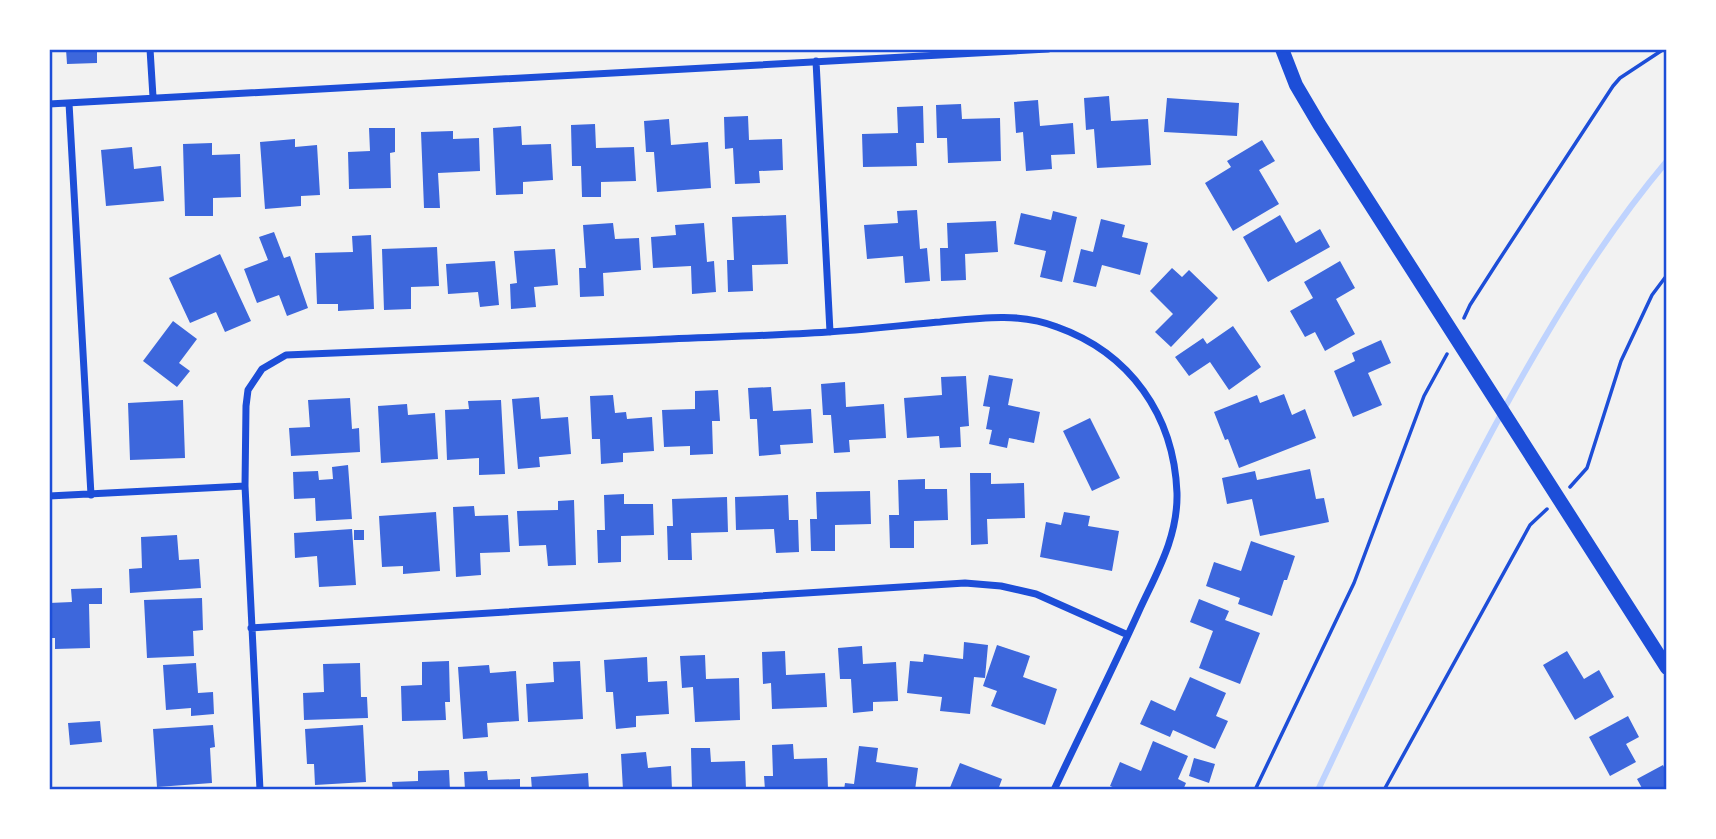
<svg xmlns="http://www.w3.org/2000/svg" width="1716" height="839" font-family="Raleway,sans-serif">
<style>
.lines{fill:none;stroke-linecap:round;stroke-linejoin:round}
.stream{stroke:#bfd3fe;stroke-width:6}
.building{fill:#3d67dc}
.path{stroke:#1d4ed8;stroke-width:3.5}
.minor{stroke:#1d4ed8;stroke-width:7}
.secondary{stroke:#1d4ed8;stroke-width:14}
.neatline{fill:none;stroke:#1d4ed8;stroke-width:2.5}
</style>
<rect width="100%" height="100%" fill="#f2f2f2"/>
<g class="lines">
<path class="stream" d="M1318 790C1379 662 1436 533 1504 409 1552 322 1603 237 1667 161"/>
</g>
<path class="building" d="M66 49H97V63L67 64Z
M1109 96 1111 121 1148 119 1151 165 1097 168 1094 129 1086 130 1084 98Z
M1167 98 1239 103 1237 136 1164 132Z
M1038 100 1040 126 1073 123 1075 154 1051 155 1052 169 1026 171 1023 132 1016 133 1014 102Z
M961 104 962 119 1000 118 1001 161 948 163 947 138H937L936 105Z
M923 106 924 143H916L917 166 863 167 862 134 898 133 897 107Z
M748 116 749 140 782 139 783 170 759 171 760 183 735 184 733 148 725 149 724 117Z
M669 119 671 145 708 142 711 188 657 192 654 152H646L644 121Z
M595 124 596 148 634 147 636 181 601 182V197H582L581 166H572L571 125Z
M521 126 522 145 551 144 553 180 523 182V194L496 195 493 128Z
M369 128H395V152L390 153 391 188 349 189 348 152 370 151Z
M453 131V139L479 138 480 171 438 173 440 208H424L421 132Z
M295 139V147L317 145 320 195 301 196V206L265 209 260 142Z
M1262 140 1275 161 1259 170 1279 204 1233 231 1205 183 1231 167 1227 161Z
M212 143V155L240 154 241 197 213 198V216H185L183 144Z
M132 147 134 169 161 166 164 201 106 206 101 150Z
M917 210 920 249 927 248 930 281 905 283 903 256 867 259 864 225 898 223 897 211Z
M1053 211 1077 217 1062 282 1040 277 1046 251 1014 244 1021 213 1051 220Z
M786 215 788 264 752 265 753 291 728 292 727 260H734L732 217Z
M1280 215 1296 243 1320 229 1330 247 1268 282 1243 237Z
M1101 219 1125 225 1122 237 1148 243 1140 275 1102 265 1096 287 1073 282 1081 249 1093 252Z
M996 221 998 252 965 254 966 280 941 281 940 248H948L947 223Z
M613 223 615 239 639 238 641 270 603 273 604 296 580 297 579 268H586L583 225Z
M704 223 707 262 714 261 716 292 692 294 691 266 653 268 651 237 676 235 675 225Z
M274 232 284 258 290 256 308 308 287 316 279 295 257 303 244 269 268 260 259 237Z
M371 235 374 309 338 311V304H317L315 253 353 252 352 236Z
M437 247 439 286 411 287V309L384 310 382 249Z
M555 249 558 285 534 287 536 307 511 309 510 284 517 283 514 251Z
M220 254 251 321 225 332 216 312 190 323 169 278Z
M495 261 499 305 480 307 478 292 448 294 446 264Z
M1340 261 1355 288 1336 299 1355 334 1325 351 1315 332 1305 337 1290 311 1313 298 1304 282Z
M1172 268 1182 277 1189 270 1218 298 1171 347 1155 332 1173 314 1150 291Z
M173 321 197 339 179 363 190 371 177 387 143 361Z
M1233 326 1261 367 1229 390 1210 362 1189 376 1175 357 1203 338 1207 344Z
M1381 340 1391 363 1368 373 1382 405 1353 417 1334 371 1355 361 1352 353Z
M989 375 1013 379 1008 405 1040 412 1034 443 1009 438 1007 448 989 444 992 430 986 429 990 407 983 406Z
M966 376 969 426 960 427 961 447 940 448 939 436 907 438 904 398 942 395 941 377Z
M845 382 846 407 884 404 886 438 849 440 850 452 834 453 831 415H823L821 384Z
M771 387 773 411 811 409 813 443 780 445 781 454 759 456 757 419H750L748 388Z
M718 390 720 421H712L713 454 690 455V446L664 447 662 410 695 409V391Z
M1284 394 1292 415 1305 409 1316 438 1239 468 1228 439 1225 440 1214 412 1257 395 1260 403Z
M613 395 615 413 626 412 627 419 652 417 654 451 623 453V462L601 464 600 439H592L590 396Z
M539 397 541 419 568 417 571 454 539 457 540 467 518 469 512 399Z
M350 398 352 429 359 428 360 452 291 456 289 428 310 427 308 400Z
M183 400 185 458 130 460 128 403Z
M501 400 505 474 479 475V458L447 460 445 410 469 409 468 401Z
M407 404 408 415 435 413 438 459 381 463 378 406Z
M1090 418 1120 478 1092 491 1063 431Z
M348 465 352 519 316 521 315 498 294 499 293 472 318 471 319 480 333 479 332 467Z
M1310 469 1316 499 1324 498 1329 522 1260 536 1252 499 1227 504 1222 478 1255 471 1257 480Z
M970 473H991V484L1024 483 1025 518 987 519 988 544 971 545Z
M925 479V489H947L948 520 914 521V548H890L889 515H899L898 480Z
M870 491 871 524 835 525V551H811L810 519H817L816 492Z
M624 494V504H653L654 535 621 536V562L598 563 597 530H605L604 495Z
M788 495 789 520H798L799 552 776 553 774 529 736 530 735 497Z
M727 497 728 532 691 533 692 560H668L667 526H673L672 499Z
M574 500 576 565 548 566 546 545 519 546 517 511 558 510V501Z
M474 506 475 516 508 515 510 552 480 553 481 575 456 577 453 507Z
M436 512 440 571 403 574V566L382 567 379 516Z
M1064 512 1090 516 1088 526 1119 531 1112 571 1040 557 1046 522 1061 525Z
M352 529 356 585 319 587 317 556 295 558 294 533Z
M354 530H364V540H354Z
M177 535 179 560 199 559 201 588 130 593 129 569 142 568 141 537Z
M1251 541 1295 556 1287 580H1284L1272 616 1238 604 1240 598 1206 586 1214 562 1241 571Z
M102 588V604H89L90 648 55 649V638H49V603L72 602 71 589Z
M202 598 203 630 193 631 194 656 147 658 144 600Z
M1199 599 1229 611 1225 620 1260 633 1240 684 1199 668 1213 631 1190 622Z
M964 642 988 645 985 678 974 677 970 714 940 711 942 697 907 693 910 661 923 662 924 654 963 659Z
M997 645 1030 656 1023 677 1057 689 1045 725 991 706 997 691 983 686Z
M862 646 863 664 896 662 898 701 873 702V711L853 713 851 679H840L838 648Z
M785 651 786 675 825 673 827 707 772 709 771 683 763 684 762 652Z
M1567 651 1584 679 1599 670 1614 697 1575 720 1543 665Z
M705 655 706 679 739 678 740 720 695 722 693 687 682 688 680 656Z
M647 657 648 682 667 681 669 714 636 716V727L616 729 613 692H606L604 660Z
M449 661 450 702H445L446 720 402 721 401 686 422 685V662Z
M580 661 583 719 528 722 526 684 554 682 553 662Z
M196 663 198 693 213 692 214 714 191 716V708L166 710 163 665Z
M360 663 361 697H367L368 718 304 720 303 693 324 692 323 664Z
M489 665 490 673 516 671 519 721 487 723 488 737 463 739 458 667Z
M1190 677 1226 693 1216 716 1228 721 1215 749 1173 730 1170 737 1140 724 1151 700 1175 711Z
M1628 716 1639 737 1626 744 1636 762 1610 776 1589 737Z
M100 721 102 742 70 745 68 723Z
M213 725 215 747 210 748 212 783 157 787 153 729Z
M363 725 366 782 315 785 314 764H307L305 729Z
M1153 741 1188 756 1178 779 1186 783 1183 790H1120L1110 786 1120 762 1141 771Z
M793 744 794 759 827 758 828 790H765L764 776H773L772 745Z
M859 746 878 748 876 762 918 768 915 790H844L845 783 854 784Z
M691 748H710L711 762 745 761 746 790H692Z
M646 752 648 768 671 766 672 790H623L621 754Z
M1194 758 1215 764 1209 783 1189 776Z
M960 763 1002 779 998 790H949Z
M1663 765 1667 773V790H1643L1637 779Z
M449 770 450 790H393L392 782 418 781V771Z
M487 771 488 780 520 779V790H465L464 772Z
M588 773 589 790H532L531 777Z"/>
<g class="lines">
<path class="path" d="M1464 318 1470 305 1497 263 1613 86 1620 78 1664 49
M1570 487 1587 468 1621 361 1652 295 1667 275
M1255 790 1354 583 1424 396 1447 354
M1384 790 1530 525 1547 509"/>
<path class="minor" d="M150 49 153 97
M816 61 830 332
M69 103 91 495
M49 104 1048 49
M49 496 245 486
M251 628 965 583 1001 586 1036 594 1128 635
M260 790 245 486 246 406 248 390 262 369 286 355C407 350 528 345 649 340 709 337 768 336 828 332 865 330 902 325 940 322 979 318 1019 312 1057 327 1130 353 1174 415 1177 493 1178 537 1157 572 1139 611 1112 671 1082 730 1054 790"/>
<path class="secondary" d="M1282 49 1296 85 1319 124 1667 668"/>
</g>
<rect width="1716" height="839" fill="none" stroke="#ffffff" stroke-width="102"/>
<rect x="51" y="51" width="1614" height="737" class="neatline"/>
</svg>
